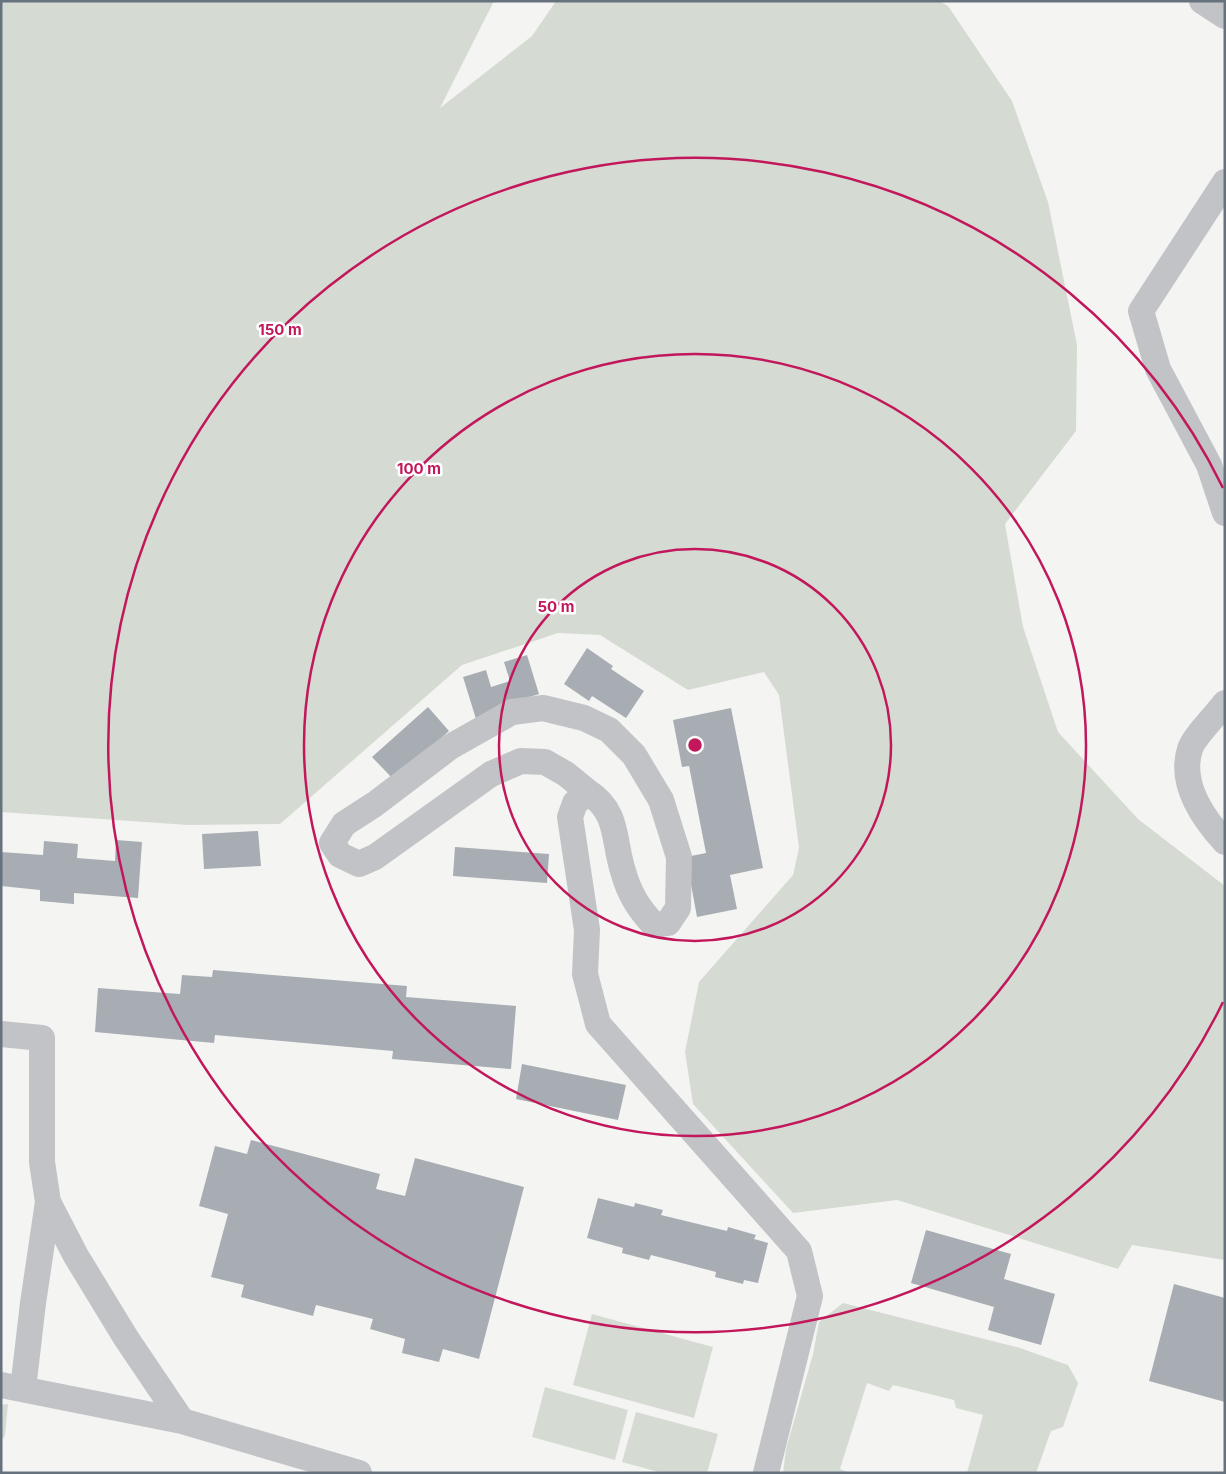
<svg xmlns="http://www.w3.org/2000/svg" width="1226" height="1474" font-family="Inter,sans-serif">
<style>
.green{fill:#d5dbd3}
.building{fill:#a7adb3}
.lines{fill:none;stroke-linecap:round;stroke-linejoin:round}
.minor{stroke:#c1c3c6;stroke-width:26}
.ring{fill:none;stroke:#c2185b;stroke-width:2.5}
.centre{fill:#c2185b;stroke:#fff;stroke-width:2.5}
.ring-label{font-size:15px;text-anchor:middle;font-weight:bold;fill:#c2185b;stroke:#fff;stroke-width:5;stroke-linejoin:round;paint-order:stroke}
</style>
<rect width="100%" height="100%" fill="#f4f5f2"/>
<path class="green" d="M1 1H494L440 108 532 36 556 1H939L948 6 1012 101 1048 202 1077 345 1076 431 1005 524 1023 627 1058 732 1138 819 1225 886V1260L1132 1245 1118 1269 897 1200 793 1213 693 1104 685 1052 699 982 793 875 799 848 779 695 764 672 688 690 600 635 558 633 462 665 280 824 188 825 1 812Z
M843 1303 1020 1348 1068 1365 1078 1383 1063 1427 1051 1431 1036 1473H967L983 1415 956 1408 954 1400 893 1385 889 1391 867 1383 840 1469 850 1473H783L786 1449 813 1354 819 1322Z
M592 1314 713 1347 694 1418 573 1385Z
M545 1387 628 1410 615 1460 532 1437Z
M8 1404 5 1435 1 1442V1405Z
M636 1412 718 1434 707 1473H662L622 1462Z"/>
<path class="building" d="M587 648 613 666 611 669 644 691 626 718 592 696 589 701 564 684Z
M527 655 539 694 498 707 476 719 463 677 486 670 491 687 510 681 504 662Z
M428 707 449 731 394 780 372 757Z
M731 708 763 868 730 875 737 909 697 917 686 857 706 853 689 766 682 767 673 720Z
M258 831 261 866 204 869 202 834Z
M116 840 142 842 138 898 74 893V904L40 901V890L1 886V852L43 855 44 841 78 844 77 858 115 861Z
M455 847 549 854 547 883 453 876Z
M213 970 407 986 406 997 516 1006 511 1069 392 1059 393 1051 215 1035 214 1043 95 1032 98 988 180 994 182 975 212 977Z
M522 1064 626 1085 618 1120 516 1099Z
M251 1140 380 1174 376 1189 405 1196 415 1158 524 1187 479 1359 443 1349 439 1362 402 1353 405 1339 370 1329 373 1319 316 1305 313 1316 241 1297 244 1285 211 1277 228 1214 199 1206 215 1146 247 1154Z
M598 1198 634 1207 635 1203 663 1210 661 1215 727 1231 728 1227 756 1235 754 1239 768 1243 758 1283 744 1280 743 1284 715 1277 716 1272 651 1255 649 1260 622 1253 623 1248 587 1238Z
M926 1230 1011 1254 1004 1279 1055 1294 1041 1345 988 1330 994 1307 911 1283Z
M1174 1284 1225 1298V1402L1149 1381Z"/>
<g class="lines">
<path class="minor" d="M1202 1 1225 16
M1225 182 1141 311 1158 369 1209 465 1225 513
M1225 703C1217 714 1193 738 1190 749 1179 783 1203 818 1225 842
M588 792 566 774 545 762 521 761 491 774 375 857 359 864 340 855 332 843 344 824 375 804 450 747 512 712 543 708 584 718 609 730 634 755 661 800 679 857 678 908 668 923 654 925C638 908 629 893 623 871 613 840 619 812 588 792L575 803 570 817 587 930 585 974 598 1024 799 1251 810 1296 766 1473
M1 1034 42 1038V1162L48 1202 76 1256 126 1338 182 1421
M1 1385 182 1421 359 1473
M23 1389 33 1303 48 1202"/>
</g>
<g class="ring">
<circle cx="695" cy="745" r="196"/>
<circle cx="695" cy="745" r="391"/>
<path d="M1223 1002A587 587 0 1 1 1223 488"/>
</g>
<circle cx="695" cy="745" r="8" class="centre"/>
<g class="ring-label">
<text x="280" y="335">150 m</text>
<text x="419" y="474">100 m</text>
<text x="556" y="612">50 m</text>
</g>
<rect width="1226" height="1474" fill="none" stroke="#67727f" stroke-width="5"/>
</svg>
